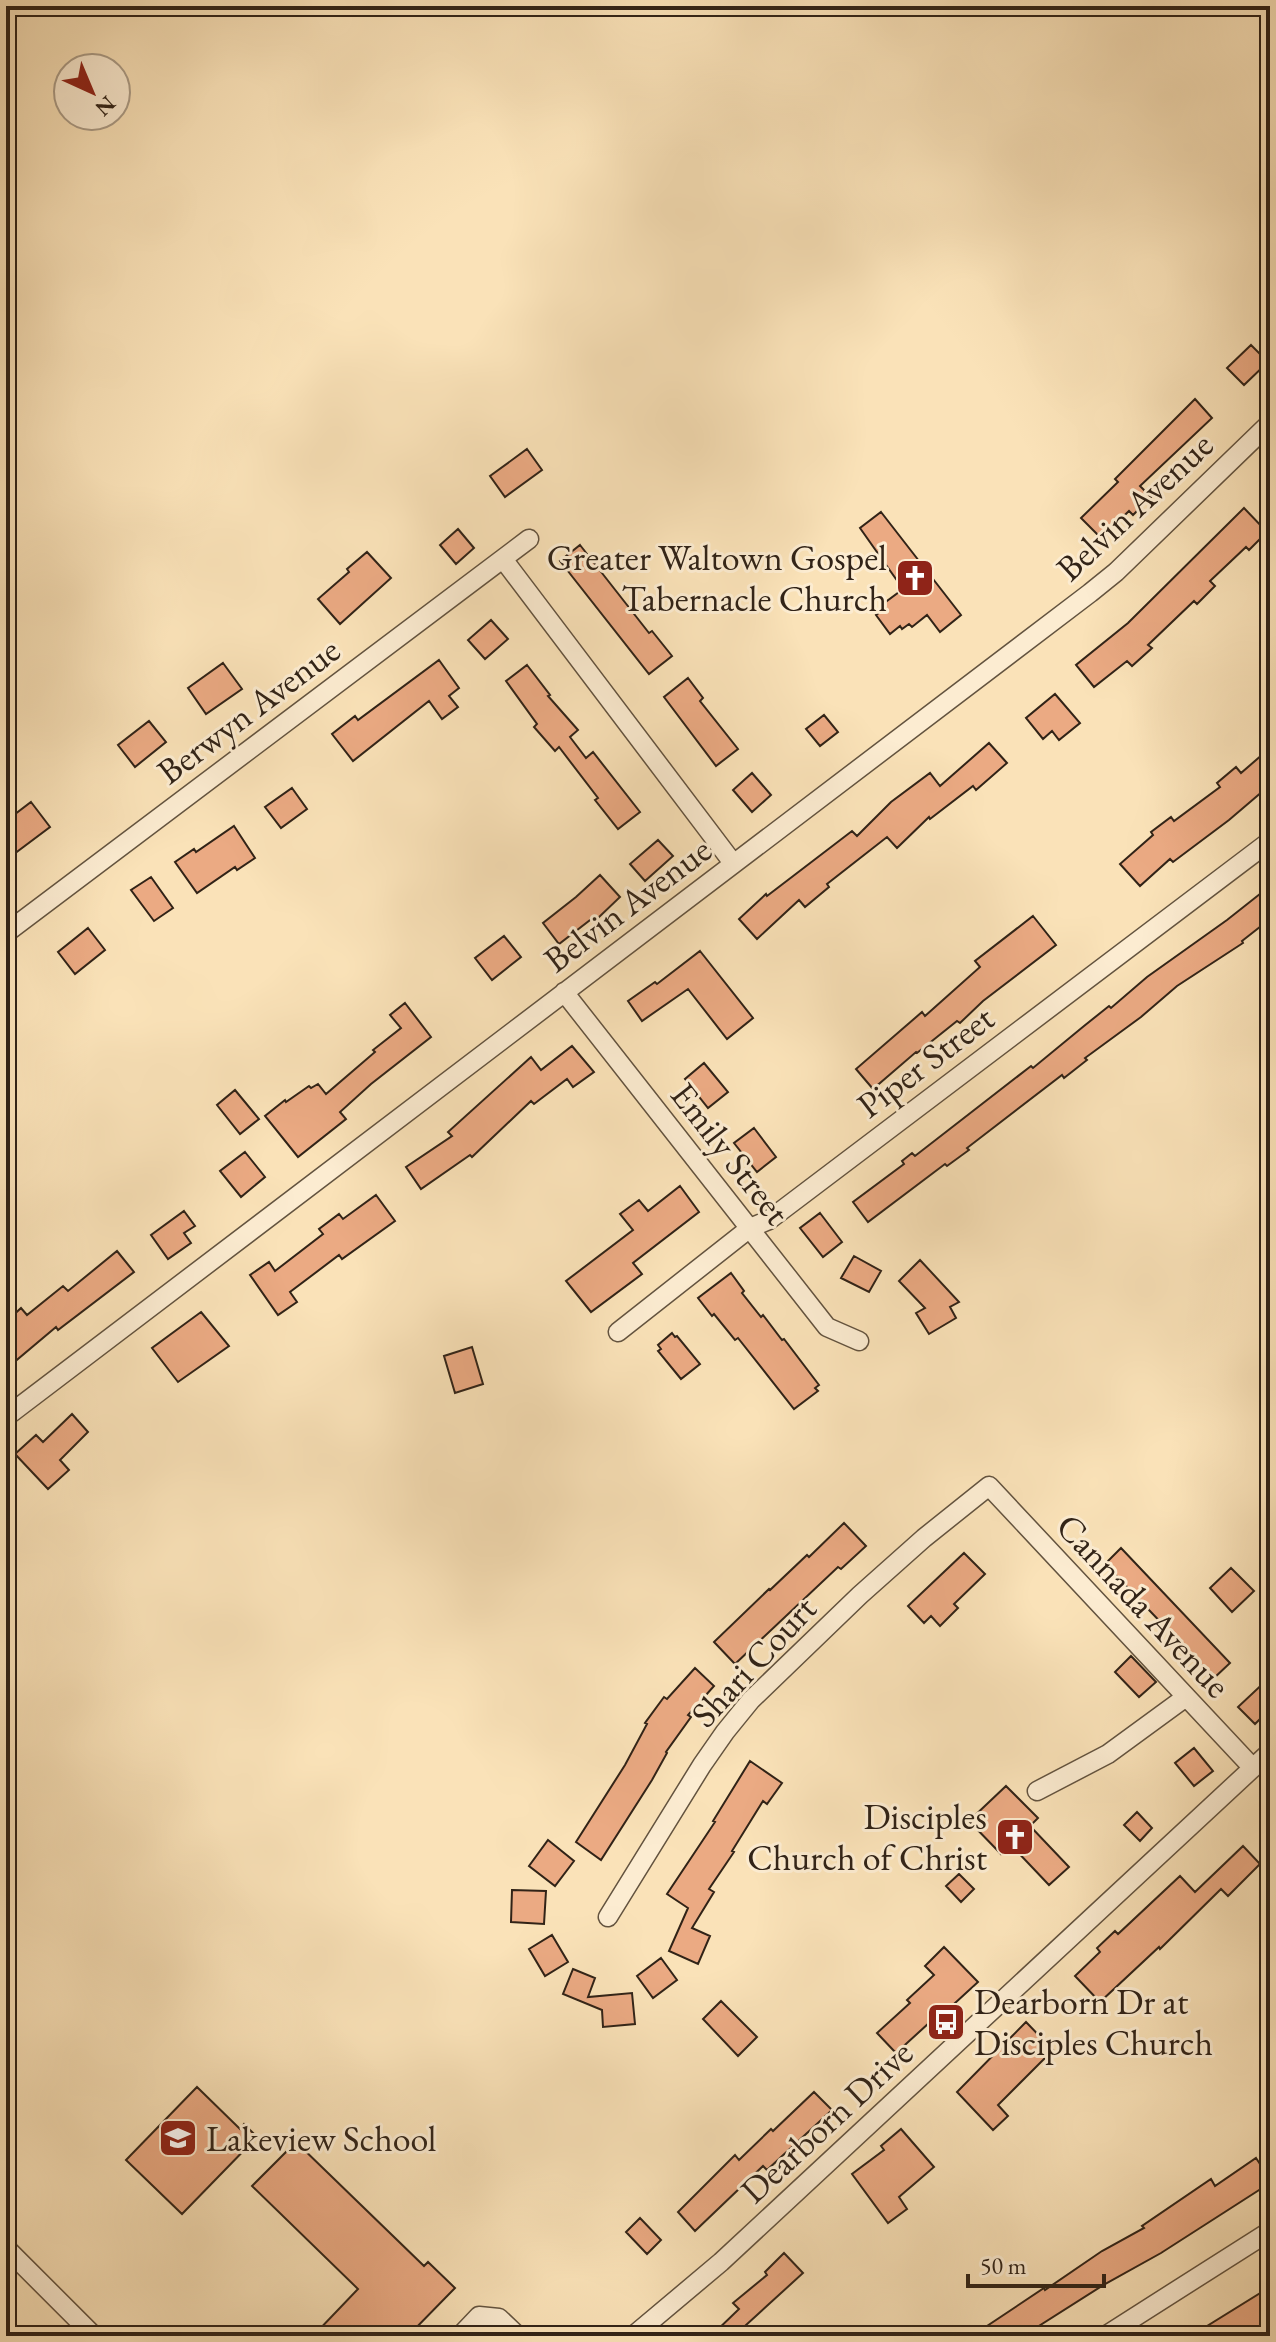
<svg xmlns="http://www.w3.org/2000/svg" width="1276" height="2342" font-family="'EB Garamond',serif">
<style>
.building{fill:#ebaa83;stroke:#312317;stroke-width:2}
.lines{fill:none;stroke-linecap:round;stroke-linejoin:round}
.minor-casing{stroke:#63533f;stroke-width:21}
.minor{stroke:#fcecd1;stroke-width:18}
.labels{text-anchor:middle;stroke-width:6;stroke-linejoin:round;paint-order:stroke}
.street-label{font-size:36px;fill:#312317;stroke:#fcecd1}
.poi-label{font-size:36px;fill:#312317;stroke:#fcecd1;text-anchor:end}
</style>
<rect width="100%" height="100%" fill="#fae2b8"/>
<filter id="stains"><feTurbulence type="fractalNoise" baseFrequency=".0025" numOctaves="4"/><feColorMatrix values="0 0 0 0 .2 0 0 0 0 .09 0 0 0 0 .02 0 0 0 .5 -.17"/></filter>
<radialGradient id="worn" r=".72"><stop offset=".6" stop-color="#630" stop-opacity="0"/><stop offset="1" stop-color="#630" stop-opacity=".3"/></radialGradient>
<path class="building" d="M1251 345 1268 362 1244 385 1227 368Z
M1195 399 1212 418 1140 486 1151 497 1133 515 1129 511 1101 538 1081 518 1118 482 1115 479Z
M527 449 542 470 505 497 490 476Z
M1244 508 1267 532 1249 550 1246 547 1210 581 1215 586 1197 604 1194 601 1148 645 1152 648 1132 666 1127 661 1094 687 1076 665 1128 623Z
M881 512 961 615 940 632 927 615 912 627 909 624 902 629 900 626 890 634 876 615 886 608 883 604 903 589 860 528Z
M458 529 474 548 456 564 440 545Z
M580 545 649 633 652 631 672 656 649 674 560 561Z
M367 552 391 578 340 624 318 599 349 572 347 569Z
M491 620 508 639 485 659 468 640Z
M439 660 459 688 449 696 458 707 442 719 429 701 353 761 332 734 355 716 358 720Z
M223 663 242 689 206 714 188 688Z
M527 665 550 695 548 696 578 730 570 737 586 758 593 752 640 812 618 829 595 800 598 798 559 747 555 751 534 727 537 724 506 681Z
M688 678 703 698 700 701 738 749 716 766 664 697Z
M1055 694 1080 723 1059 740 1052 731 1043 739 1026 718Z
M824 715 838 732 820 746 806 729Z
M149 721 166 742 135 767 118 745Z
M989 743 1007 763 976 790 973 786 930 819 929 817 897 848 887 837 827 884 829 887 805 907 799 900 757 939 739 919 766 894 767 896 852 831 857 836 891 802 930 773 940 786Z
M1270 748V785L1229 820 1173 862 1170 859 1140 886 1120 864 1153 835 1151 832 1171 817 1174 821 1220 787 1217 783 1236 767 1241 773Z
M752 773 771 795 752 812 733 790Z
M292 788 307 809 281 828 265 807Z
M31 802 50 827 6 860V821Z
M234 826 255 858 237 870 235 867 197 893 175 862 194 849 196 852Z
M658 840 673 856 645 881 630 864Z
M600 875 620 897 597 919 594 917 559 944 543 923 576 897Z
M151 877 173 908 154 921 131 890Z
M1270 886V919L1242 941 1243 943 1177 986 1141 1017 1085 1058 1087 1060 1064 1078 1062 1075 967 1148 969 1150 947 1166 945 1164 868 1222 853 1202 904 1164 902 1161 912 1153 915 1156 1031 1066 1033 1068 1084 1026 1109 1006 1111 1008 1147 977 1227 920Z
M1033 916 1056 945 983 1001 960 1023 957 1021 917 1053 916 1052 873 1089 856 1069 922 1012 925 1016 980 967 975 961Z
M88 928 105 950 75 974 58 952Z
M504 936 521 957 492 980 475 958Z
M700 951 753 1018 727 1039 688 989 642 1021 628 1001 655 982 657 984Z
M405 1003 431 1037 371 1084 340 1112 346 1119 298 1157 265 1116 285 1100 286 1102 309 1086 311 1088 318 1084 326 1094 375 1052 373 1050 401 1028 390 1015Z
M572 1046 594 1072 573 1087 567 1079 534 1104 531 1101 472 1157 470 1155 421 1189 406 1167 452 1136 448 1132 531 1057 541 1070Z
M704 1063 728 1092 708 1108 685 1079Z
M235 1090 259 1119 240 1134 217 1105Z
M754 1128 776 1157 757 1172 734 1143Z
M245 1152 265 1177 241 1197 220 1171Z
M680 1186 699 1212 633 1263 642 1274 591 1312 566 1281 633 1230 620 1214 639 1200 648 1211Z
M376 1195 395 1221 342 1259 339 1255 290 1292 297 1302 278 1315 250 1275 269 1262 275 1271 323 1234 319 1229 339 1214 343 1219Z
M184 1211 195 1226 184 1233 191 1243 168 1259 151 1235Z
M820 1213 842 1242 823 1257 800 1228Z
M117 1251 134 1272 58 1330 56 1327 6 1369V1322L21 1308 27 1315 63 1286 68 1291Z
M854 1256 881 1271 869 1292 841 1278Z
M920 1260 959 1302 950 1307 956 1318 929 1334 916 1313 925 1308 899 1281Z
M731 1273 744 1291 742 1293 761 1317 763 1315 782 1340 784 1339 819 1385 815 1388 818 1391 794 1409 738 1338 735 1340 714 1314 712 1316 698 1298Z
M201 1312 229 1346 178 1382 152 1348Z
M672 1333 675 1337 677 1336 700 1364 681 1379 658 1351 661 1349 658 1345Z
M472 1347 483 1384 455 1393 444 1356Z
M72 1414 88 1432 60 1460 69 1470 48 1489 15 1454 36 1435 43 1442Z
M844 1523 866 1546 841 1569 838 1567 735 1664 714 1642 769 1589 770 1590 807 1555 809 1557Z
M1121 1548 1230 1663 1214 1678 1105 1564Z
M964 1553 985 1574 954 1604 958 1608 940 1626 931 1616 924 1623 908 1606Z
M1231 1568 1254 1591 1232 1612 1210 1588Z
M1131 1656 1156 1682 1139 1697 1115 1672Z
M695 1668 714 1686 688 1715 691 1717 666 1752 667 1753 652 1780 601 1860 576 1842 625 1765 647 1724 645 1723 664 1697 667 1699Z
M1270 1677V1709L1255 1724 1238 1707Z
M1194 1748 1213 1771 1194 1786 1175 1763Z
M750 1761 782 1783 767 1804 763 1801 732 1851 734 1852 709 1889 714 1892 692 1928 710 1936 698 1964 669 1951 688 1908 667 1894 715 1822 713 1821Z
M1006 1786 1038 1818 1030 1826 1069 1867 1049 1885 1011 1845 1001 1854 969 1821Z
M1137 1812 1152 1828 1140 1841 1124 1825Z
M548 1840 574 1861 555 1886 529 1866Z
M1243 1846 1260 1864 1228 1896 1221 1889 1160 1949 1159 1947 1100 2002 1075 1976 1100 1952 1097 1948 1115 1931 1118 1934 1180 1876 1195 1892Z
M959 1874 974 1889 961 1902 946 1886Z
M512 1890 546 1891 544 1924 511 1922Z
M552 1935 568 1962 545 1976 529 1949Z
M944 1947 978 1982 931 2025 929 2023 896 2053 877 2033 910 2003 907 2000 934 1975 925 1966Z
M661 1958 677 1980 653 1998 637 1976Z
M573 1969 595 1978 588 1997 632 1993 635 2024 603 2027 602 2010 563 1994Z
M721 2001 757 2037 738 2056 703 2019Z
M1026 2022 1053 2050 998 2105 1008 2116 993 2130 957 2092Z
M197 2087 240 2129 244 2124 257 2137 182 2214 126 2160Z
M814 2092 832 2110 767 2170 763 2166 695 2231 678 2212 735 2155 739 2160 771 2129 773 2131Z
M901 2129 934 2167 899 2197 907 2209 888 2223 852 2174 884 2150 881 2146Z
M296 2142 424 2266 428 2262 455 2288 408 2336H313L358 2289 252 2186Z
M1256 2158 1270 2179V2183L1161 2253 1105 2284 1023 2336H972L1044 2288 1045 2290 1102 2251 1144 2228 1142 2226 1211 2179 1215 2186Z
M640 2218 661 2240 647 2254 626 2232Z
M784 2253 803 2273 734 2336H711L739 2309 733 2303 767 2275 765 2272Z
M1270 2287V2322L1248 2336H1191Z"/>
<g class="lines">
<g class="minor-casing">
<path id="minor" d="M503 559 733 863
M6 933 529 539
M564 992 827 1327 859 1341
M618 1332 750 1228 769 1220 1270 841
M6 1417 1090 593 1116 572 1270 423
M1037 1791 1108 1754 1186 1697
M608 1917 702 1765 725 1732 751 1700 860 1595 924 1538 989 1486 1253 1768
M6 2248 94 2336
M460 2336 479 2316 499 2318 518 2336
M633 2336 721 2262 1270 1752
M1105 2336 1270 2231"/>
</g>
<use href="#minor" class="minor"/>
</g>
<defs>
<g id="church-square" transform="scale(2)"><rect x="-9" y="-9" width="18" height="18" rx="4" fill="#8f2418" stroke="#fcecd1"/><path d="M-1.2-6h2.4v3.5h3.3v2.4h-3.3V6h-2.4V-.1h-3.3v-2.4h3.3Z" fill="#fff"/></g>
<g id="bus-square" transform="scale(2)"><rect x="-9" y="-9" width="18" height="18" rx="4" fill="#8f2418" stroke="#fcecd1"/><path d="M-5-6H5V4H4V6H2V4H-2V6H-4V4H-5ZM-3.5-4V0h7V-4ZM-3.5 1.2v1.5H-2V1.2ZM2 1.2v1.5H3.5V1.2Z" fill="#fff"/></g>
<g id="school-square" transform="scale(2)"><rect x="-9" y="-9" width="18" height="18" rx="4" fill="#8f2418" stroke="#fcecd1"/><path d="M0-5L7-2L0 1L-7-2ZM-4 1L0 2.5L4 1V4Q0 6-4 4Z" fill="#fff"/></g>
</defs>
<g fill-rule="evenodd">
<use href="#church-square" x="915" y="578"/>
<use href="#church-square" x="1015" y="1837"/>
<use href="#bus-square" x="946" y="2022"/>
<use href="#school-square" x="178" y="2138"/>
</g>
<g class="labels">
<g class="street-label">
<text transform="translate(1134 506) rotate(-43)" y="13">Belvin Avenue</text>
<text transform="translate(248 710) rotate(-37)" y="13">Berwyn Avenue</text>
<text transform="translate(627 904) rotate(-37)" y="13">Belvin Avenue</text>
<text transform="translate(925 1061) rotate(-37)" y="13">Piper Street</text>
<text transform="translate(731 1153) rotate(52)" y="13">Emily Street</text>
<text transform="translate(1144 1605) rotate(47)" y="13">Cannada Avenue</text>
<text transform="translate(753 1661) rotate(-47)" y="13">Shari Court</text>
<text transform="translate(826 2121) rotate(-43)" y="13">Dearborn Drive</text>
</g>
<g class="poi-label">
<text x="887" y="570">Greater Waltown Gospel<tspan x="887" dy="41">Tabernacle Church</tspan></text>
<text x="987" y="1829">Disciples<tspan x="987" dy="41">Church of Christ</tspan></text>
<text x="974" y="2014" text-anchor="start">Dearborn Dr at<tspan x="974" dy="41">Disciples Church</tspan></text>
<text x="206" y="2151" text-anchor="start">Lakeview School</text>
</g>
</g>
<rect width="1276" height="2342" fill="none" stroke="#fae2b8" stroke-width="32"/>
<rect x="8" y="8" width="1260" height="2326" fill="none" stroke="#312317" stroke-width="4"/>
<rect x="16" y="16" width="1244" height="2310" fill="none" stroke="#312317" stroke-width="2"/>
<g transform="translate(92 92) rotate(136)"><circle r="38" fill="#fcecd1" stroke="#ab9c87" stroke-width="2"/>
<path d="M0-6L14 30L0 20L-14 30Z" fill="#8f2418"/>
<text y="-12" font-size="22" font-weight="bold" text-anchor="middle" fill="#312317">N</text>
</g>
<path d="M968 2274v12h136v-12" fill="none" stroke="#312317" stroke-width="4"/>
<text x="980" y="2274" font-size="24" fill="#312317" stroke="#fcecd1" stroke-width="6" paint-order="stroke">50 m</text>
<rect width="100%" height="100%" filter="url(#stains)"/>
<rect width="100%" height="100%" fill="url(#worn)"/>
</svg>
